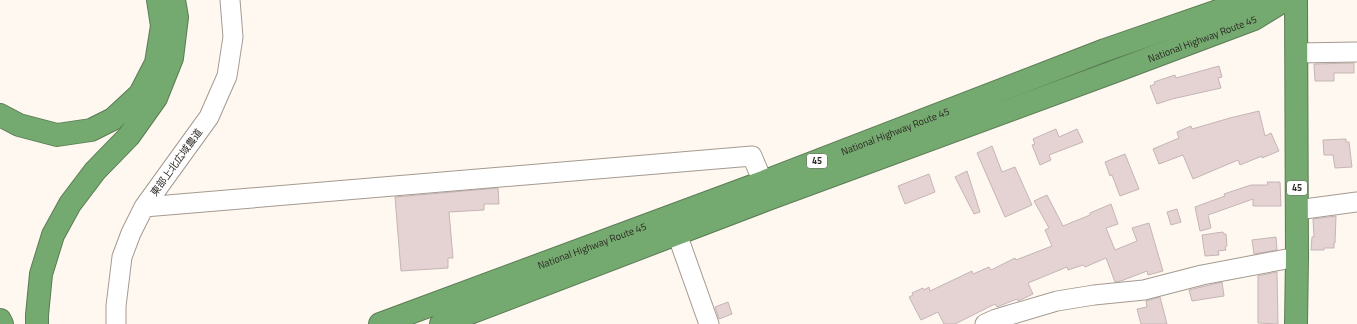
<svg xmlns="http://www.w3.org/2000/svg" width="1357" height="324" font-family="'Titillium Web','Noto Sans JP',sans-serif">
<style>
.building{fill:#e4d3d2;stroke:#c5b5b4}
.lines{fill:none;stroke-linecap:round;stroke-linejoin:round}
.minor-casing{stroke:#a49a90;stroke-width:21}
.highway-casing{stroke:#5b7c55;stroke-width:24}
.minor{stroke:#fff;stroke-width:19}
.highway{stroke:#74a96f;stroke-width:22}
.labels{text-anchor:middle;stroke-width:3;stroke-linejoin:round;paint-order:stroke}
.shield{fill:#fff;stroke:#6b6866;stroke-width:1}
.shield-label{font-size:9px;font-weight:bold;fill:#2c2824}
.street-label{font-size:10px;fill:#2c2824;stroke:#fff}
</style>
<rect width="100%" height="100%" fill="#fef8f1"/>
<path class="building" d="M1354 63V73H1334V81H1315L1314 64Z
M1219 66 1222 77 1218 78 1221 88 1172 99 1157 104 1150 86 1155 84 1154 82 1175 75 1176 78Z
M1259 111 1265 136 1271 133 1279 151 1262 158V156L1240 165 1238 160 1193 179 1183 155 1159 164 1153 149 1179 138 1177 132 1191 126 1192 129 1230 118Z
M1056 129 1059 137 1077 129 1083 142 1049 155 1051 160 1040 165 1032 145 1035 144 1033 139Z
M1346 139V142H1349L1352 167 1335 168 1333 155H1324L1323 140Z
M992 146 1002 172 1015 167 1032 205 1005 217 977 153Z
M1125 154 1139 189 1120 196 1112 175 1110 176 1105 162Z
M967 171 980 212 974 214 955 177Z
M929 174 935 192 905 204 898 186Z
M1267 182H1280L1281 206H1253V199L1208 215 1211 228 1200 231 1195 207 1225 196 1224 194 1251 185H1268Z
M498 188 499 204H484V210L449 212 453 258H448V268L401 271 395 197Z
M1047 195 1063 226 1090 215V213L1111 204 1118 224 1106 228 1115 250 1137 241 1132 228 1149 223 1163 271 1148 275 1147 271 1121 281 1115 282 1106 258 1085 267 1083 265 1068 270 1067 267 1028 283 1033 294 1018 301 1017 299 997 307 995 304 955 324H944L938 312 921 320 909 297 913 295 912 293 923 288 924 290 929 287 930 291 972 271 973 274 989 267 991 270 1015 258 1016 260 1052 246 1045 230 1049 228 1034 201Z
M1177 209 1181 222 1171 225 1167 212Z
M1336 216 1335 243H1334V248H1324V250H1311L1312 237H1314L1313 219Z
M1223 232 1224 234H1226L1227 246 1225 247 1226 250 1218 251 1219 255 1205 256 1202 235Z
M1276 237 1277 250 1254 254 1252 240Z
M1277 272 1278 324 1258 323V276Z
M1222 282 1224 296 1192 301 1189 290Z
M1160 297 1167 324H1141L1137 309 1147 307 1146 301Z
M728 302 732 314 719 319 715 307Z"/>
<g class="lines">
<g class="minor-casing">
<path id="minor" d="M1297 53 1357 52
M144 207 752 156 763 182
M1297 210 1357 202
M677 234 709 324
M116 324V306L122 257 131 233 144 207 209 117 227 76 233 37 230 0
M985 324 996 319 1057 301 1094 295 1144 290 1202 275 1297 257"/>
</g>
<g class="highway-casing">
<g id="highway">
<path d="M0 115 19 125 57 135 91 130 113 119 140 94 156 63 162 26 158 0"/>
<path d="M0 320 2 324"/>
<path d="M37 324V315L41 274 53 235 70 204 95 171 129 136 156 98 172 58 177 17 174 0"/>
<path id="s1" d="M380 324 763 182 1105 50 1244 2 1254 0"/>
<path id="s2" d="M441 324 768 199 1113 72 1254 19 1285 0"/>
<path d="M1296 324 1297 257 1296 0"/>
</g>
</g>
<use href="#minor" class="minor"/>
<use href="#highway" class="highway"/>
</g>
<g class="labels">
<g class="shield">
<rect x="807" y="154" width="20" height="14" rx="3"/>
<rect x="1287" y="181" width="20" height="14" rx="3"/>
</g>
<g class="shield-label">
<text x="817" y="164">45</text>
<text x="1297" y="191">45</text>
</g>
<g class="street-label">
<text dy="4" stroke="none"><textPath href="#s2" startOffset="813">National Highway Route 45</textPath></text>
<text dy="4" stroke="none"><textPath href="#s1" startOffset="550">National Highway Route 45</textPath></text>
<text transform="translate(176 162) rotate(-54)" y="4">東部上北広域農道</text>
<text dy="4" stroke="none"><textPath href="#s1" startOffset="226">National Highway Route 45</textPath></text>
</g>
</g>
</svg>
